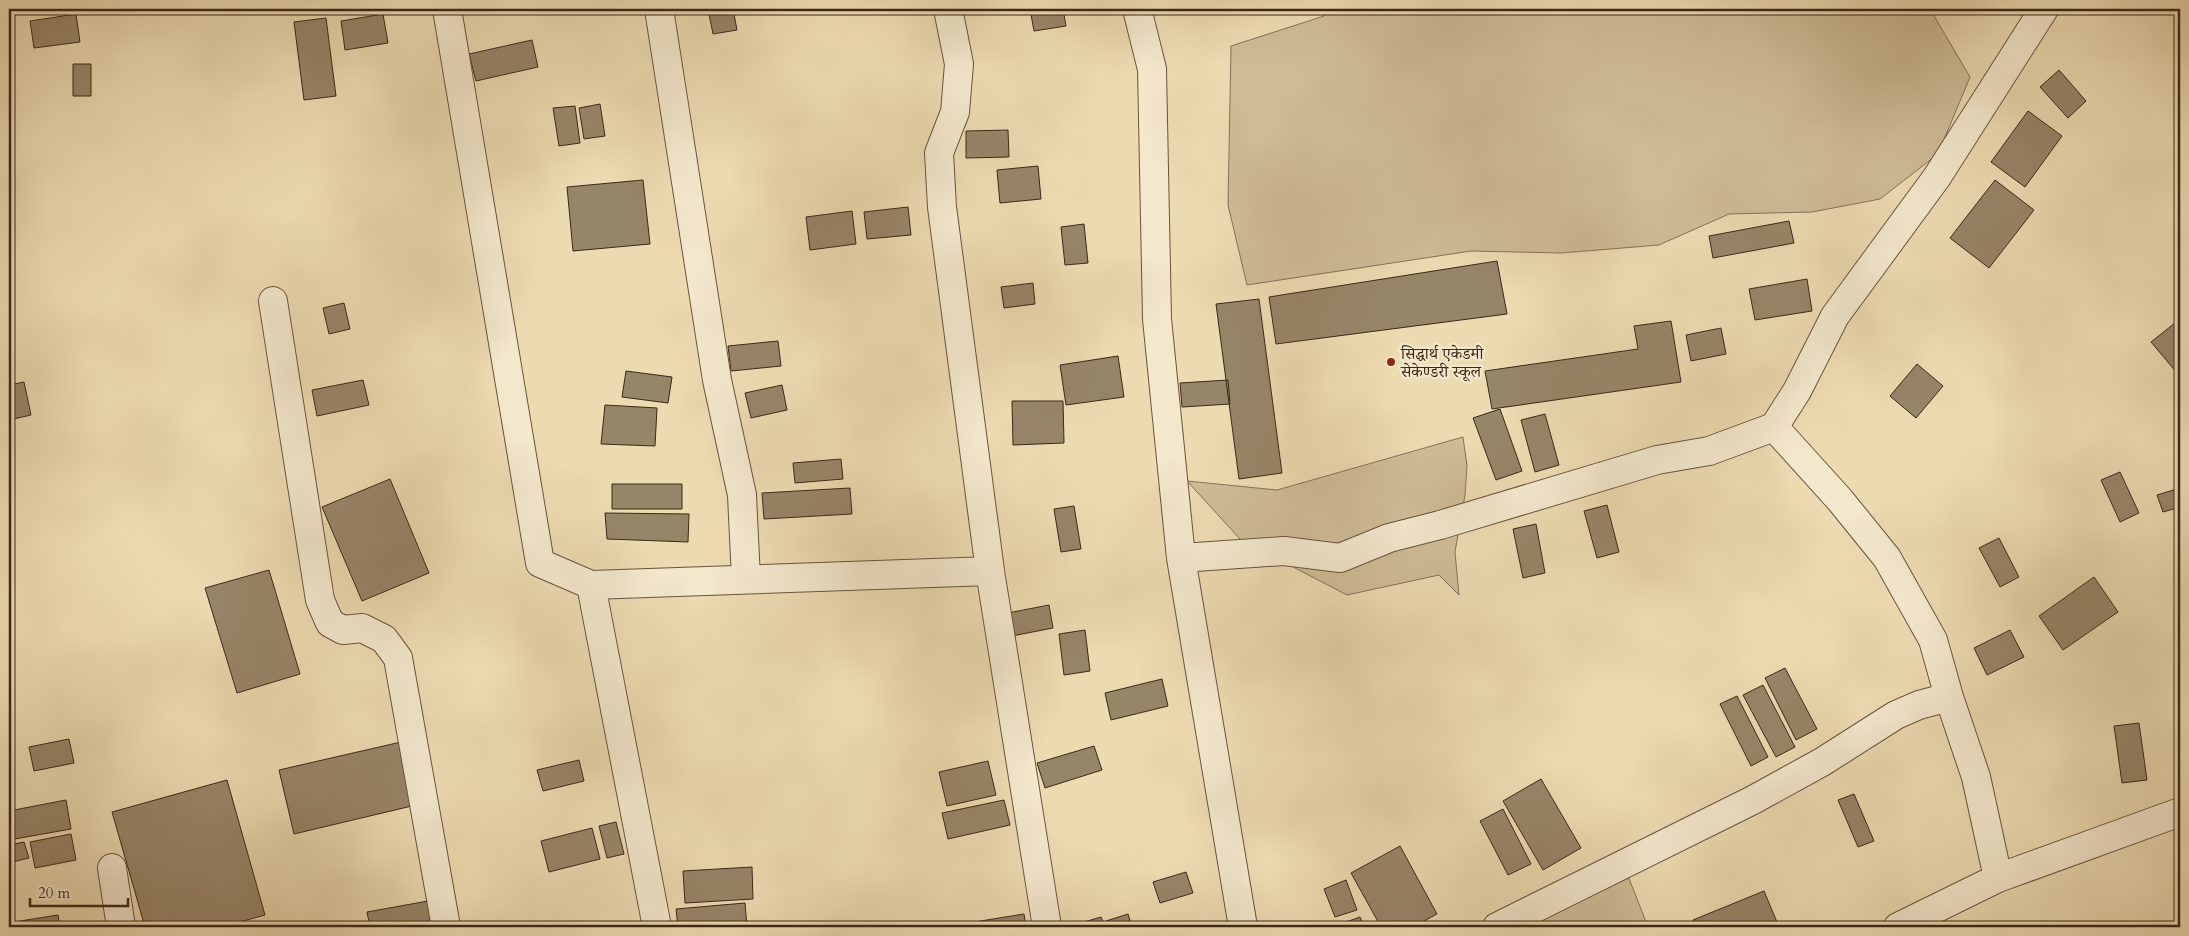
<svg xmlns="http://www.w3.org/2000/svg" width="2189" height="936" font-family="Cardo,'Noto Serif Devanagari',serif">
<style>
.green{fill:#cebc97;stroke:#847258}
.building{fill:#978568;stroke:#3b2818}
.lines{fill:none;stroke-linecap:round;stroke-linejoin:round}
.street-casing{stroke:#67543e;stroke-width:30}
.street{stroke:#f3e7cc;stroke-width:28}
.poi-dot{fill:#8f2418;stroke:#f3e7cc;stroke-width:2}
.labels{text-anchor:middle;stroke-width:4.5;stroke-linejoin:round;paint-order:stroke}
.poi-label{font-size:16px;fill:#3b2818;stroke:#f3e7cc;text-anchor:start}
</style>
<rect width="100%" height="100%" fill="#ecdab1"/>
<filter id="stains"><feTurbulence type="fractalNoise" baseFrequency=".004" numOctaves="4"/><feColorMatrix values="0 0 0 0 .2 0 0 0 0 .09 0 0 0 0 .02 0 0 0 .5 -.17"/></filter>
<radialGradient id="worn" r=".72"><stop offset=".6" stop-color="#630" stop-opacity="0"/><stop offset="1" stop-color="#630" stop-opacity=".3"/></radialGradient>
<path class="green" d="M1324 9H1930L1970 77 1938 154 1880 199 1812 212 1729 214 1659 245 1561 253 1471 251 1247 285 1228 205 1231 46 1324 16Z
M1463 437 1467 466 1465 495 1455 552 1459 595 1439 575 1347 595 1241 540 1187 481 1277 490Z
M1626 871 1648 927H1516Z"/>
<path class="building" d="M708 9H733L737 30 713 34Z
M962 9H980L963 13Z
M1030 9H1063L1066 26 1034 31Z
M76 14 80 42 34 48 30 21Z
M383 14 388 43 345 50 341 21Z
M326 18 336 96 304 100 294 22Z
M532 40 538 67 476 81 469 54Z
M73 64H91V96H73Z
M2059 70 2086 101 2068 118 2040 87Z
M600 104 605 136 584 139 579 108Z
M575 106 580 143 559 146 553 108Z
M2028 111 2062 136 2025 187 1991 162Z
M1008 130 1009 157 966 158V131Z
M1038 166 1041 199 1000 203 997 170Z
M643 180 650 244 573 251 567 187Z
M1995 180 2034 210 1989 268 1950 238Z
M908 207 911 235 867 239 864 212Z
M852 211 856 244 810 250 806 217Z
M1789 221 1794 243 1713 258 1709 236Z
M1084 224 1088 263 1065 265 1061 227Z
M1497 261 1507 314 1276 344 1269 297Z
M1807 279 1812 311 1755 320 1749 289Z
M1033 283 1035 304 1004 308 1001 287Z
M1259 299 1282 473 1239 479 1216 304Z
M344 303 350 329 329 334 323 308Z
M2180 319V371L2177 373 2151 342Z
M1671 321 1681 382 1492 409 1485 371 1638 349 1634 326Z
M1721 328 1726 354 1691 361 1686 335Z
M778 341 781 366 731 371 728 346Z
M1118 356 1124 397 1066 405 1060 365Z
M1917 364 1943 386 1916 418 1890 396Z
M626 371 672 377 668 403 622 397Z
M363 380 369 405 317 416 312 390Z
M1228 380 1230 404 1182 407 1180 383Z
M24 382 31 415 9 420V385Z
M782 385 787 410 751 418 745 393Z
M1012 401H1063L1064 443 1013 445Z
M605 405 657 408 655 446 601 444Z
M1500 409 1522 471 1496 480 1473 418Z
M1545 414 1559 465 1535 472 1521 420Z
M841 459 843 479 795 483 793 463Z
M2120 472 2139 513 2120 522 2101 480Z
M390 479 429 573 362 601 322 507Z
M612 484H682V509H612Z
M850 488 852 514 764 519 762 493Z
M2180 488V507L2163 512 2157 495Z
M1607 505 1619 552 1597 558 1584 511Z
M1074 506 1081 549 1061 552 1054 509Z
M605 513 689 514 688 542 607 539Z
M1536 524 1545 573 1523 578 1513 529Z
M1999 538 2019 577 2000 587 1979 548Z
M269 570 300 674 237 693 205 588Z
M2094 577 2118 612 2063 650 2039 616Z
M1049 605 1053 628 1012 636 1008 613Z
M1085 630 1090 671 1064 675 1059 634Z
M2010 630 2024 657 1987 675 1974 648Z
M1785 668 1817 729 1796 740 1765 678Z
M1162 679 1168 706 1111 720 1105 693Z
M1763 685 1795 747 1776 757 1743 695Z
M1737 696 1768 757 1751 766 1720 704Z
M2139 723 2147 780 2122 783 2114 726Z
M69 739 74 763 34 771 29 747Z
M401 742 416 805 294 834 279 770Z
M1094 746 1102 770 1045 788 1037 763Z
M579 760 584 781 543 791 537 770Z
M988 761 996 795 947 806 939 772Z
M1541 779 1581 848 1543 870 1503 801Z
M227 780 265 915 222 927H145L112 812Z
M1854 794 1874 841 1858 847 1838 800Z
M66 800 71 829 9 840V811Z
M1004 800 1010 825 948 839 942 813Z
M1503 809 1531 864 1508 875 1480 821Z
M616 822 624 854 607 858 599 826Z
M592 828 600 859 549 872 541 841Z
M71 834 76 860 35 868 30 842Z
M24 842 29 858 9 863V845Z
M1400 846 1437 914 1413 927H1381L1351 873Z
M752 867 753 899 685 903 683 871Z
M1186 872 1193 893 1160 903 1153 882Z
M1346 880 1357 910 1335 917 1324 889Z
M1764 891 1779 927H1754L1751 922 1738 927H1696L1693 920Z
M428 901 433 927H370L367 912Z
M745 903 747 927H678L676 909Z
M1024 914 1026 927H963L962 924Z
M1128 914 1132 927H1108L1106 921Z
M58 915 60 927H21L20 921Z
M1101 917 1105 927H1067Z
M1360 917 1364 927H1332Z"/>
<g class="lines">
<g class="street-casing">
<path id="street" d="M447 9 540 563 591 585 657 927
M659 9 717 380 742 495 746 579
M948 9 959 64 955 112 939 153 942 207 990 571 1047 927
M1137 9 1152 69 1157 319 1181 558 1243 927
M273 301 320 600 330 623 343 630 362 628 384 639 398 658 446 927
M1181 558 1284 551 1340 558 1389 538 1440 525 1657 460 1709 451 1774 427
M591 585 990 571
M112 868 121 927
M1998 878 1976 777 1949 697 1933 640 1887 558 1840 500 1774 427 1797 391 1835 316 1937 177 2044 9
M1497 927 1753 800 1822 762 1896 715 1919 705 1949 697
M1898 927 1998 878 2180 812"/>
</g>
<use href="#street" class="street"/>
</g>
<circle class="poi-dot" cx="1391" cy="362" r="5"/>
<g class="labels">
<g class="poi-label">
<text x="1401" y="359">सिद्धार्थ एकेडमी<tspan x="1401" dy="18">सेकेण्डरी स्कूल</tspan></text>
</g>
</g>
<rect width="2189" height="936" fill="none" stroke="#ecdab1" stroke-width="30"/>
<rect x="10" y="10" width="2169" height="916" fill="none" stroke="#3b2818" stroke-width="2.5"/>
<rect x="15" y="15" width="2159" height="906" fill="none" stroke="#3b2818"/>
<path d="M30 898v8h98v-8" fill="none" stroke="#3b2818" stroke-width="2.5"/>
<text x="38" y="898" font-size="15" fill="#3b2818" stroke="#f3e7cc" stroke-width="4" paint-order="stroke">20 m</text>
<rect width="100%" height="100%" filter="url(#stains)"/>
<rect width="100%" height="100%" fill="url(#worn)"/>
</svg>
